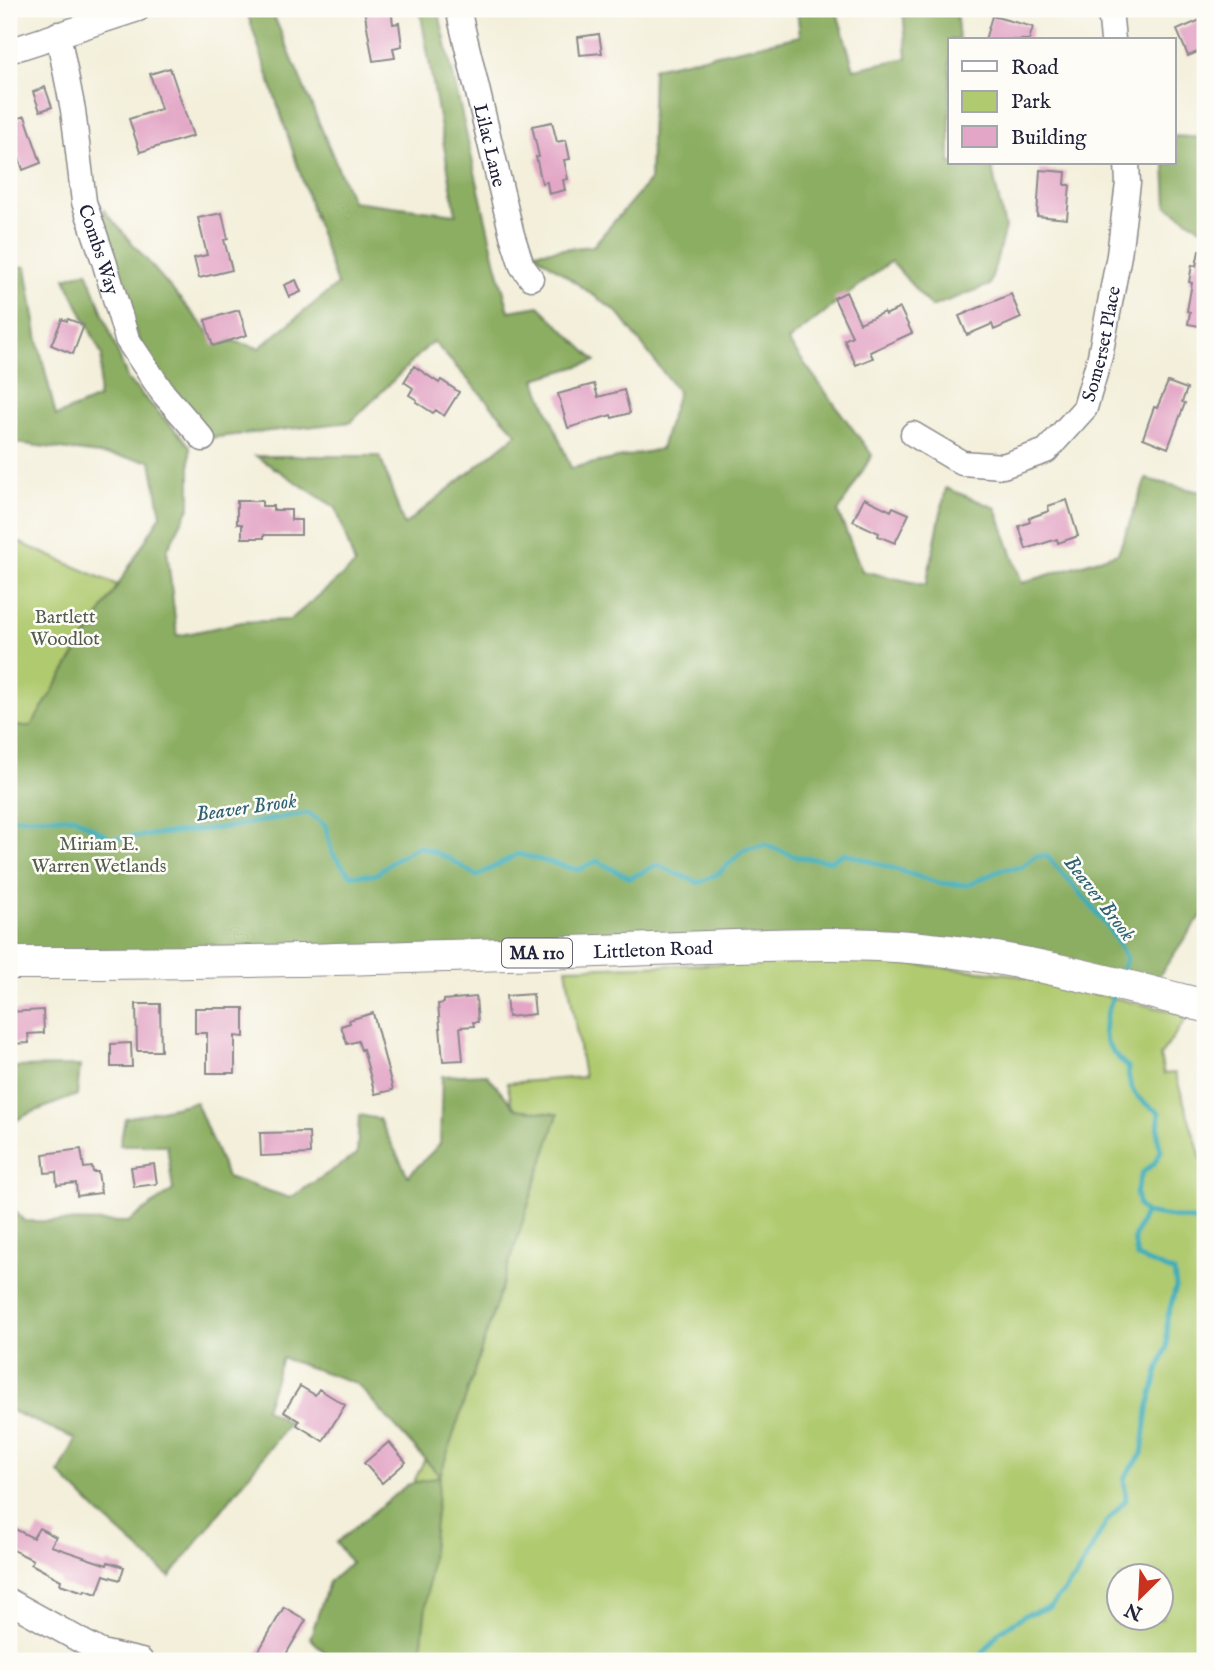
<svg xmlns="http://www.w3.org/2000/svg" width="1214" height="1670" font-family="'IM FELL English',serif">
<style>
.green{fill:#b0ca70;stroke:#697656;stroke-width:2;fill-rule:evenodd}
.forest{fill:#8cae62;stroke:#57684e;stroke-width:2}
.lines{fill:none;stroke-linecap:round;stroke-linejoin:round}
.stream{stroke:#3cadb8;stroke-width:5}
.building{fill:#e3a6c6}
.minor-casing{stroke:#8a888a;stroke-width:27}
.major-casing{stroke:#8a888a;stroke-width:34}
.minor{stroke:#fff;stroke-width:24}
.major{stroke:#fff;stroke-width:32}
.labels{text-anchor:middle;stroke-width:5;stroke-linejoin:round;paint-order:stroke}
.shield{fill:#fdfcf7;stroke:#646373;stroke-width:2}
.shield-label{font-size:18px;font-weight:bold;fill:#22223b}
.street-label{font-size:19px;fill:#22223b;stroke:#fdfcf7}
.park-label{font-size:19px;fill:#545d4e;stroke:#fdfcf7}
.water-label{font-size:21px;font-style:italic;fill:#2e6173;stroke:#fdfcf7}
</style>
<rect width="100%" height="100%" fill="#fdfcf7"/>
<filter id="ink" filterUnits="userSpaceOnUse"><feTurbulence type="fractalNoise" baseFrequency=".0143" numOctaves="2"/><feDisplacementMap in="SourceGraphic" scale="14" xChannelSelector="R" yChannelSelector="G"/><feConvolveMatrix kernelMatrix="1 2 1 2 8 2 1 2 1" color-interpolation-filters="sRGB"/></filter>
<filter id="wash" filterUnits="userSpaceOnUse"><feTurbulence type="fractalNoise" baseFrequency=".00686" numOctaves="4" result="noise"/><feDisplacementMap in="SourceGraphic" scale="28" xChannelSelector="R" yChannelSelector="G"/><feGaussianBlur stdDeviation="1.57" result="paint"/><feColorMatrix in="noise" values="0 0 0 0 0 0 0 0 0 0 0 0 0 0 0 0 0 1.4 0 .05"/><feComposite in="paint" operator="in"/></filter>
<g filter="url(#wash)">
<rect width="100%" height="100%" fill="#f3efda"/>
<path class="green" d="M9 538 134 592 97 728 9 726Z
M869 960 1010 974 1189 1015 1160 1056 1164 1074 1175 1073 1205 1171V1661H328L433 1442 521 1143 507 1083 584 1077 566 968ZM1120 1576H1162V1618H1120Z"/>
<path class="forest" d="M246 9H271L352 201 456 214 420 10 438 9 495 260 509 311 539 306 596 361 535 379 571 468 661 449 678 392 618 313 533 252 593 246 650 180 653 68 800 36 797 9H836L854 69 907 58 903 9H956L959 40H950V163H991L1005 228 990 285 931 307 891 261 788 341 872 455 838 512 862 571 926 585 946 488 996 508 1022 583 1118 553 1146 479 1205 493V911L1183 941 1148 992 967 953 9 963V726H31L161 515 151 461 9 442V266L26 267 38 341 56 416 98 398 102 355 65 278 87 271 128 380 190 446V506L167 550 177 636 242 622 290 620 355 565 336 508 256 456H380L404 525 517 434 433 341 351 422 209 438 163 393 104 261 103 209 211 335 259 348 337 285Z
M1174 136 1205 138V231L1167 206 1165 163H1174Z
M80 1066 77 1095 28 1114 9 1124V1067Z
M486 1074 516 1109 558 1114 440 1476 420 1661H326L329 1656 310 1638 329 1582 351 1563 336 1543 407 1485 440 1476 356 1383 282 1358 265 1409 289 1423 170 1577 102 1516 59 1473 76 1439 9 1410V1204L24 1221 128 1222 173 1190 167 1145H120L125 1118 196 1102 227 1177 290 1198 357 1154 359 1115 379 1119 408 1176 440 1144 442 1076Z"/>
<g class="lines">
<path class="stream" d="M9 818 74 817 111 839 228 827 308 813 325 825 332 853 350 875H375L397 858 419 846 448 858 477 876 518 854 578 870 597 861 630 878 657 865 699 883 719 873 745 849 765 845 797 857 831 861 844 853 939 883 968 885 1003 869 1020 868 1036 856H1047C1075 889 1108 919 1126 959L1120 976
M1113 995C1102 1029 1097 1042 1128 1067 1128 1091 1138 1101 1159 1112L1158 1139 1161 1151 1154 1164 1142 1173 1136 1193 1139 1206 1145 1213 1205 1222
M977 1661 999 1632 1025 1615 1050 1607 1075 1578 1107 1521 1126 1500 1124 1478 1142 1454 1148 1409 1158 1371 1167 1347V1319L1176 1287 1174 1272 1137 1257 1134 1238 1145 1213"/>
</g>
<g id="blocks">
<path class="building" d="M364 9H391L393 24 399 23 402 46 393 48 395 58 373 61Z
M992 16 1033 27 1029 40H985Z
M1205 18V49L1188 56 1177 30Z
M599 34 602 53 580 55 578 37Z
M170 68 193 136 140 152 129 119 161 109 150 74Z
M45 87 52 107 40 111 33 92Z
M25 116 41 163 23 170 17 151 9 154V121Z
M552 122 557 142 566 140 570 159 564 160 568 179 563 180 565 190 549 194 547 182 542 183 536 157H539L532 126Z
M1040 170 1066 172 1065 185H1070L1067 219 1037 216Z
M222 213 228 239 224 240 232 270 199 278 194 258 207 255 198 218Z
M1199 251H1205V327L1188 324 1190 312 1187 311 1192 283 1189 282 1192 265 1196 266Z
M296 280 301 292 289 297 284 285Z
M846 292 860 323 884 312 885 315 900 308 912 333 870 352 873 358 856 365 844 340 852 336 834 298Z
M1011 294 1021 318 994 330 992 324 967 335 959 316Z
M239 310 247 335 213 346 205 320Z
M62 319 67 321 68 319 84 325 73 354 51 345Z
M414 366 439 383 441 380 459 392 444 416 436 410 433 413 416 402 417 400 409 395 413 388 404 382Z
M1168 382 1187 389 1182 402 1185 403 1168 448 1143 438 1154 407 1157 408Z
M594 384 598 397 624 390 630 413 612 418 611 415 568 428 558 394Z
M864 498 891 511 893 507 909 514 895 543 878 536 879 533 853 521Z
M1067 500 1078 536 1058 543 1057 539 1026 549 1019 526 1030 522 1029 518 1049 511 1048 506Z
M237 501H262V506H273V510H291V520H301V535H264V538H242V524H237Z
M533 994 535 1014 508 1017 506 996Z
M476 997 478 1022H473L474 1026 460 1027 463 1060 443 1061 438 1004 444 1003V1000Z
M136 1004H160L161 1051H137Z
M195 1008H244V1037L235 1036V1073H207V1033H195Z
M43 1010 44 1033 28 1034 29 1043 9 1044V1012Z
M373 1013 393 1090 375 1094 363 1049 361 1050 358 1041 347 1044 341 1026 350 1023 349 1020Z
M131 1043 132 1067H111V1044Z
M309 1132 310 1154 261 1156 260 1133Z
M81 1149 84 1168 92 1167 93 1172H98L101 1193 77 1196 76 1183 57 1185 56 1172 45 1173 43 1154Z
M154 1164 157 1184 134 1187 131 1167Z
M300 1386 315 1395 319 1389 345 1405 323 1441 297 1425 299 1421 284 1412Z
M389 1442 406 1462 382 1483 364 1463Z
M9 1526 33 1538 39 1528 56 1537 51 1546 107 1565 108 1562 124 1567 120 1580 104 1575 97 1594 85 1590 84 1592 60 1584 61 1580 31 1564 33 1560 9 1548Z
M284 1607 306 1620 282 1661H253Z"/>
</g>
</g>
<g filter="url(#ink)">
<use href="#blocks" fill-opacity="0" stroke="#8a888a" stroke-width="2"/>
<g class="lines">
<g class="minor-casing">
<g id="minor">
<path id="s1" d="M458 9 512 235 522 266 531 278"/>
<path d="M1110 9 1113 40"/>
<path id="s2" d="M58 34 73 110 84 202 104 261 127 339 163 393 203 439"/>
<path d="M9 51 138 9"/>
<path id="s3" d="M913 434 962 463 1003 466 1046 451 1085 408 1100 356 1119 255 1128 183 1127 163"/>
<path d="M9 1601 101 1652 141 1661"/>
</g>
</g>
<g class="major-casing">
<g id="major">
<path id="s4" d="M9 963C196 964 384 958 571 952 625 950 680 948 734 946 796 944 859 942 921 948 1018 957 1111 982 1205 1006"/>
</g>
</g>
<use href="#minor" class="minor"/>
<use href="#major" class="major"/>
</g>
</g>
<g class="labels">
<rect class="shield" x="502" y="938.5" width="70" height="29" rx="5"/>
<g class="shield-label">
<text x="537" y="959">MA 110</text>
</g>
<g class="street-label">
<text dy="7" stroke="none"><textPath href="#s1" startOffset="140">Lilac Lane</textPath></text>
<text dy="7" stroke="none"><textPath href="#s2" startOffset="220">Combs Way</textPath></text>
<text dy="7" stroke="none"><textPath href="#s3" startOffset="268">Somerset Place</textPath></text>
<text dy="7" stroke="none"><textPath href="#s4" startOffset="644">Littleton Road</textPath></text>
</g>
<g class="park-label">
<text x="65" y="623">Bartlett<tspan x="65" dy="22">Woodlot</tspan></text>
<text x="99" y="850">Miriam E.<tspan x="99" dy="22">Warren Wetlands</tspan></text>
</g>
<g class="water-label">
<text transform="translate(246 807) rotate(-8)" y="7">Beaver Brook</text>
<text transform="translate(1100 898) rotate(52)" y="7">Beaver Brook</text>
</g>
</g>
<rect width="1214" height="1670" fill="none" stroke="#fdfcf7" stroke-width="35"/>
<rect x="948" y="38" width="228" height="126" fill="#fdfcf7" stroke="#a5a5ac" stroke-width="2"/>
<rect x="962" y="61" width="35" height="10" fill="#ffffff" stroke="#a5a5ac" stroke-width="2"/>
<text x="1011" y="74" font-size="21" fill="#22223b">Road</text>
<rect x="962" y="91" width="35" height="21" fill="#b0ca70" stroke="#a5a5ac" stroke-width="2"/>
<text x="1011" y="108" font-size="21" fill="#22223b">Park</text>
<rect x="962" y="126" width="35" height="21" fill="#e3a6c6" stroke="#a5a5ac" stroke-width="2"/>
<text x="1011" y="144" font-size="21" fill="#22223b">Building</text>
<g transform="translate(1140 1597) rotate(204)"><circle r="33" fill="#fdfcf7" stroke="#a5a5ac" stroke-width="2"/>
<path d="M0-5L12 26L0 18L-12 26Z" fill="#c8321e"/>
<text y="-10" font-size="19" font-weight="bold" text-anchor="middle" fill="#22223b">N</text>
</g>
</svg>
